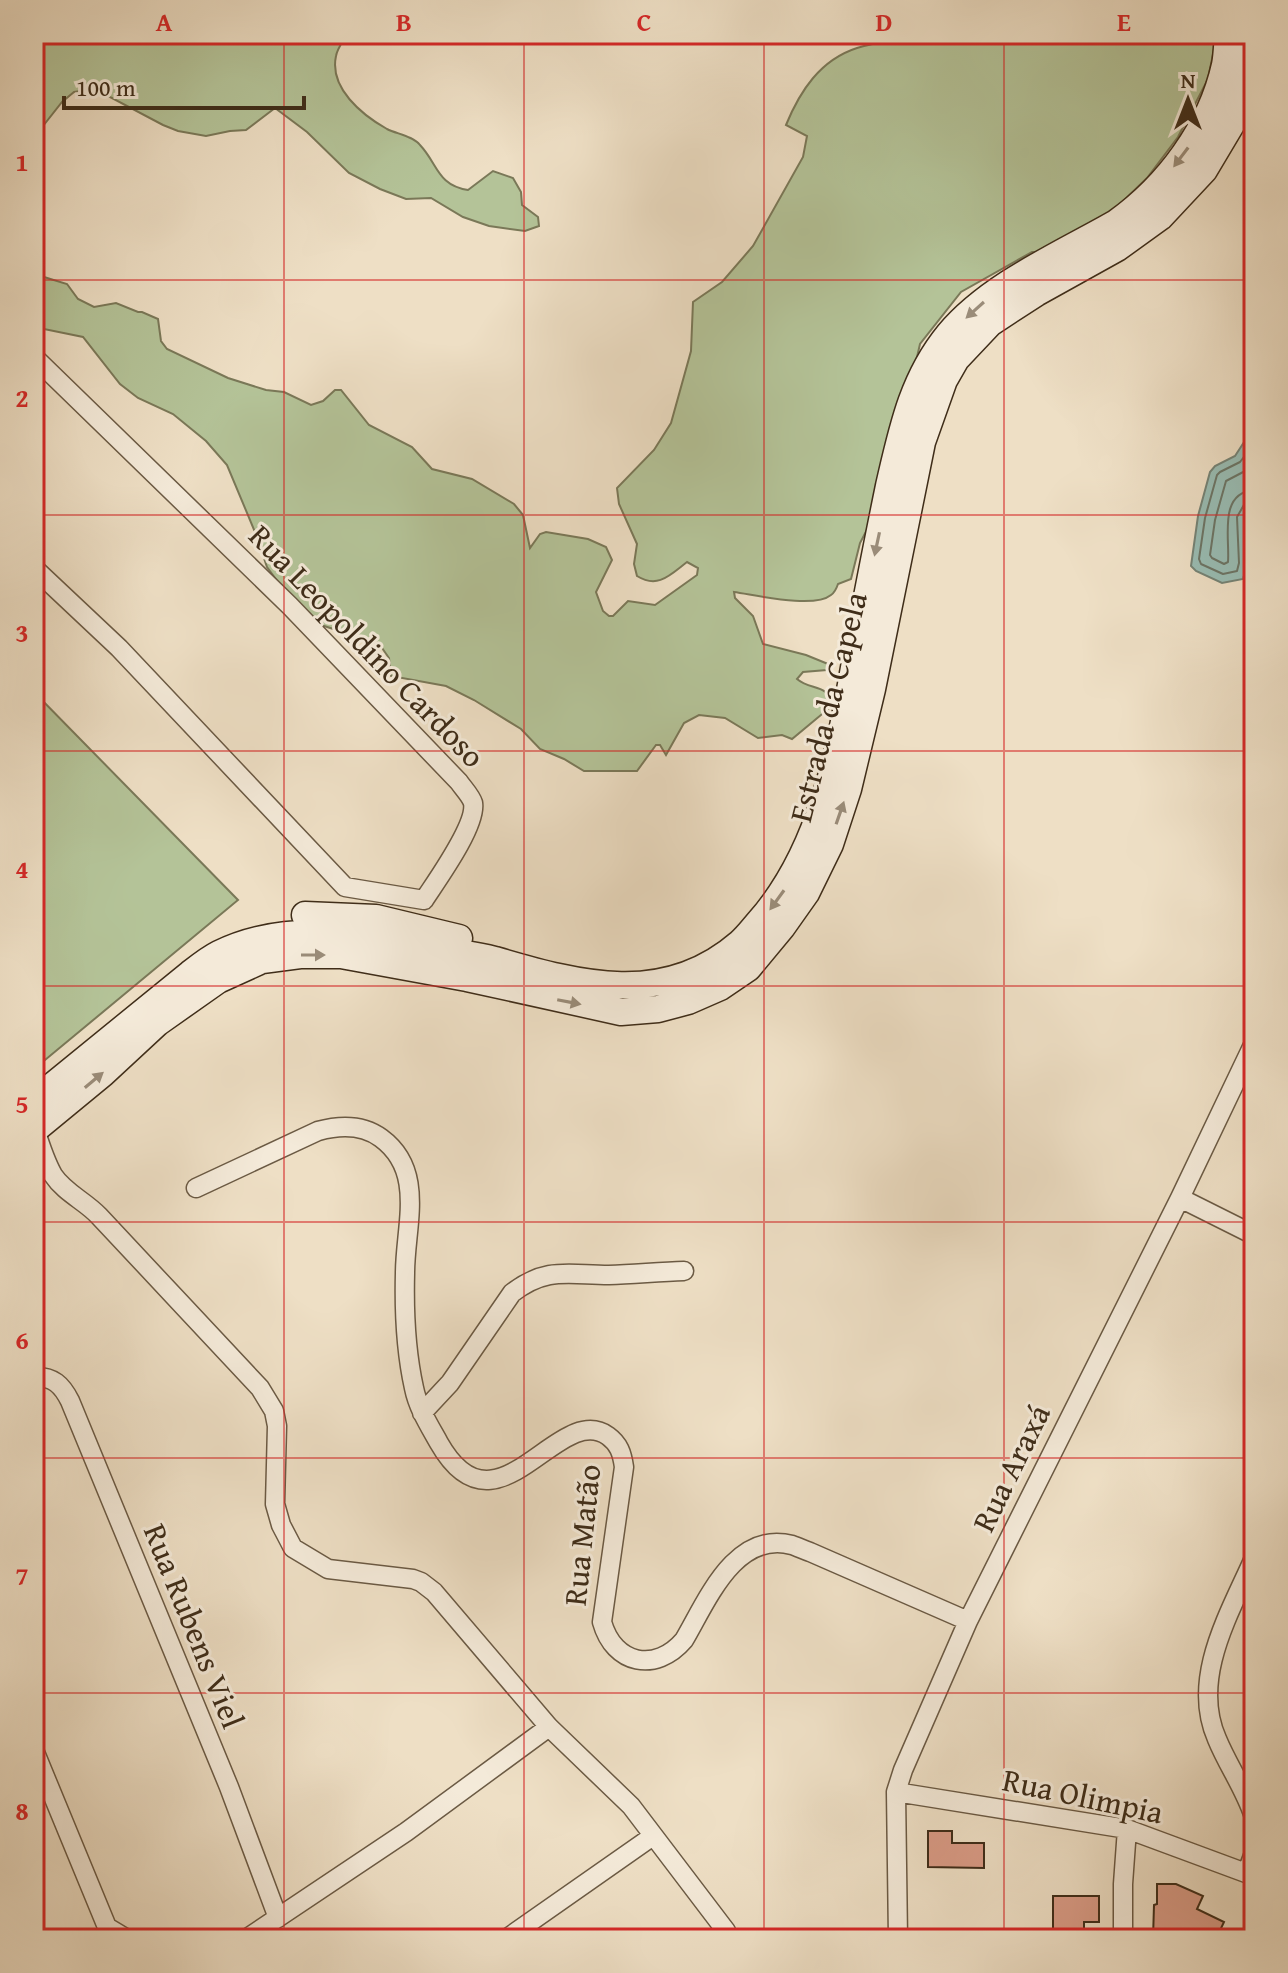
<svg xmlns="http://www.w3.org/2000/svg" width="1288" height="1973" font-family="'Gentium Book Plus',serif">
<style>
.green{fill:#b4c398;stroke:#7a7858;stroke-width:2}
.water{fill:#99bdb4;stroke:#758376;stroke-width:2}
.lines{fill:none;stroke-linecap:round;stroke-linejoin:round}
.shore{stroke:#6c7566;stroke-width:2}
.building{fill:#d99b86;stroke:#3f2d19;stroke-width:2}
.street-casing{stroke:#6b5a44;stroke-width:21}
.secondary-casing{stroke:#3f2d19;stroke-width:29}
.street{stroke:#f4ead9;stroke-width:18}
.secondary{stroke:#f4ead9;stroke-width:26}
.oneway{fill:#9a8c79}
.grid{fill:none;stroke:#d62828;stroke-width:2;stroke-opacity:0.55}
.labels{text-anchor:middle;stroke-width:6;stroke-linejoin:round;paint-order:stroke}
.street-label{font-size:32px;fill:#3f2d19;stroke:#f4ead9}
.neatline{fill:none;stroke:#d62828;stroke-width:3}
.grid-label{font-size:26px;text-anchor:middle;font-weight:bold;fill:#d62828}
</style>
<rect width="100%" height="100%" fill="#eedfc5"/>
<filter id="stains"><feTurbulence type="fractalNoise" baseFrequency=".0025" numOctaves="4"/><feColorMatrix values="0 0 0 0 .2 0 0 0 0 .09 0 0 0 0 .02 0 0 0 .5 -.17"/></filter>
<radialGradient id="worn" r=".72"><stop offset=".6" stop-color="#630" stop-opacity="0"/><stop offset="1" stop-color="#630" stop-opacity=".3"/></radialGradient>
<path class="green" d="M34 34H347C343 41 337 49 336 56 329 88 362 115 387 129 397 134 413 136 420 145 438 164 437 185 468 190L493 171 513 178 521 192 522 205 538 217 539 226 525 231 489 226 463 217 431 198 406 199 380 189 349 173 307 132 275 108 246 130 230 131 206 136 178 131 163 125 95 89 74 92 62 102 43 126 34 130Z
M899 34H1217L1208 79 1178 137 1147 178 1118 206 1087 227 1036 252H1032L961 292 920 344 894 457 873 518 860 543 851 579 838 584C837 587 834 593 831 595 814 609 756 595 734 592L735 598 753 616 763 644 806 655 833 666 827 670 803 672 797 679C811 691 827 683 833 705L792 739 782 735 758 738 725 718 699 715 684 723 666 755 660 745H656L637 771H584L564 759 540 749 521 729 474 700 446 686 391 676 389 658 382 648 370 641 312 622 300 612 267 567 255 532 227 465 206 441 173 414 138 398 120 384 83 337 34 327V271L44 277 67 284 78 299 94 307 116 303 138 312H142L158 319 161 341 167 349 228 378 266 390 284 392 311 405 323 401 335 390H341L369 425 412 447 432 469 472 479 514 504 523 515 530 548 540 534 546 532 588 539 606 547 612 560 596 592 603 611 609 616H613L628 601 655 605 697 575 698 568 687 562C670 575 658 589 637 576L634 564 637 544 619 504 617 488 654 450 671 423 691 351 693 302 722 282 753 246 803 157 807 136 786 125C800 91 820 60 857 48 874 43 882 44 899 34Z
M34 692 238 900 45 1060 34 1050Z"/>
<path class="water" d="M1248 436H1254V503L1245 518 1247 565 1243 579 1222 583 1196 571 1191 566 1198 516 1210 472 1215 466 1235 456Z"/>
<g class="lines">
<path class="shore" d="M1254 444 1240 462 1220 472 1217 475 1205 518 1199 559 1201 564 1223 574 1237 571 1239 563 1237 517 1245 503 1254 500
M1254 460 1247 470 1226 481 1215 520 1210 555 1212 558 1224 564 1228 562C1230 538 1218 493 1254 490"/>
</g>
<path class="building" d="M928 1831H952V1843H984V1868L928 1867Z
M1157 1884H1176L1203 1896 1197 1909 1224 1922 1216 1939H1153L1154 1905 1157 1904Z
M1053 1896H1099V1922H1084V1930H1053Z"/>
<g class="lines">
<g class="street-casing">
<path id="street" d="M34 357 290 606 459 782C463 788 471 796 473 803 477 825 437 880 424 900
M34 568 119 648 345 887 424 900
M35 1129C40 1145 45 1161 53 1175 65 1193 85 1201 99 1216 153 1273 206 1331 260 1388L274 1411 277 1426 275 1504 281 1525 293 1548 328 1569 413 1579 421 1582 434 1592 549 1727 631 1806 726 1931 727 1939
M196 1188 318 1131C340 1125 362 1124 381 1138 426 1171 405 1226 405 1273 404 1311 406 1352 414 1388 418 1408 429 1425 439 1443 497 1545 558 1400 608 1436 619 1444 622 1453 624 1467L602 1622C614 1665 656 1673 684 1640 707 1601 735 1530 792 1545 798 1547 804 1550 810 1552L968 1621
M1180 1198 1254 1235
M34 1377C53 1376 62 1385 70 1401L229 1787 278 1918
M422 1413 450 1383 512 1293C547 1266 569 1275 609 1275 634 1274 659 1272 684 1271
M1254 1558C1230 1613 1190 1678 1217 1739 1228 1766 1245 1789 1254 1817
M34 1750 107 1927 127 1939
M896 1792 1127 1829 1254 1876
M1247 1872 1254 1853
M246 1939 406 1832 549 1727
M506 1939 653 1836
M898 1939 896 1792 903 1770 968 1621 1180 1198 1254 1043
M1123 1939V1884L1127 1829"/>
</g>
<g class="secondary-casing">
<path id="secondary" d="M305 915 376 918 459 938
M34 1101 190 974C199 967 209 959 219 954 284 922 356 934 424 947 447 952 472 954 495 960 580 985 665 1008 740 943 747 937 753 929 759 922 828 844 842 733 860 634 869 585 879 535 889 486 902 430 912 379 949 334 990 285 1062 254 1116 223 1168 186 1211 128 1225 65 1227 55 1227 44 1228 34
M34 1130 102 1074 157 1023 218 980 262 960 300 955H341L467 978 621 1012 658 1009 688 1001 720 987 748 968 782 927 806 893 830 844 848 789 872 689 922 442 944 380 956 359 990 323 1036 293 1117 248 1160 217 1204 170 1232 123 1243 94 1248 71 1252 34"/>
</g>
<use href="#street" class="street"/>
<use href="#secondary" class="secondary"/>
</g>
<defs><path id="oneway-solid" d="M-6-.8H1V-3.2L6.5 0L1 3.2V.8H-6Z" transform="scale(2)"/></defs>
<g class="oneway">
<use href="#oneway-solid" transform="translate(1181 157) rotate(127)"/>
<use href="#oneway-solid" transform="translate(975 310) rotate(138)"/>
<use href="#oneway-solid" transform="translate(877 544) rotate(102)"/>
<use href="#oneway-solid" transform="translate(840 813) rotate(-71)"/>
<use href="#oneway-solid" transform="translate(777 900) rotate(126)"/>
<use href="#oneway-solid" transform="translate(313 955)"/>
<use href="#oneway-solid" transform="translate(569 1002) rotate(11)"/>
<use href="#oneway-solid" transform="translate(94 1080) rotate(-40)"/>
</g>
<path class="grid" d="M284 34V1939M524 34V1939M764 34V1939M1004 34V1939M34 280H1254M34 515H1254M34 751H1254M34 986H1254M34 1222H1254M34 1458H1254M34 1693H1254"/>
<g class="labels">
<g class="street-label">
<text transform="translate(367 646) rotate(46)" y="11">Rua Leopoldino Cardoso</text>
<text transform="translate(828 707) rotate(-76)" y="11">Estrada da Capela</text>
<text transform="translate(1011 1468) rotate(-64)" y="11">Rua Araxá</text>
<text transform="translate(582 1535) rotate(-84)" y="11">Rua Matão</text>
<text transform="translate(194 1626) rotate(68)" y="11">Rua Rubens Viel</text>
<text transform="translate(1083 1796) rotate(12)" y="11">Rua Olimpia</text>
</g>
</g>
<rect width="1288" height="1973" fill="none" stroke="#eedfc5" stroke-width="88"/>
<g transform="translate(1188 100)" stroke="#f4ead9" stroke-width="6" paint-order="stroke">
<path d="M0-6L14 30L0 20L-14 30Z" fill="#3f2d19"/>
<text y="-12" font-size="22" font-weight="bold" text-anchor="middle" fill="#3f2d19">N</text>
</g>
<path d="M64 96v12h240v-12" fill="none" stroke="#3f2d19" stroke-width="4"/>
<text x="76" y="96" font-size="24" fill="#3f2d19" stroke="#f4ead9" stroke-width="6" paint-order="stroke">100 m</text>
<rect x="44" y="44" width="1200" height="1885" class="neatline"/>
<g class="grid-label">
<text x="164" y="31">A</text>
<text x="404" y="31">B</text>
<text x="644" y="31">C</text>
<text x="884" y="31">D</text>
<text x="1124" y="31">E</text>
<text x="22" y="171">1</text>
<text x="22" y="407">2</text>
<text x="22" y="642">3</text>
<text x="22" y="878">4</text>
<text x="22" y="1113">5</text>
<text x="22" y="1349">6</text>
<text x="22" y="1585">7</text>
<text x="22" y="1820">8</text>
</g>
<rect width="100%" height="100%" filter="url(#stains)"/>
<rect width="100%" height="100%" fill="url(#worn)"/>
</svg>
